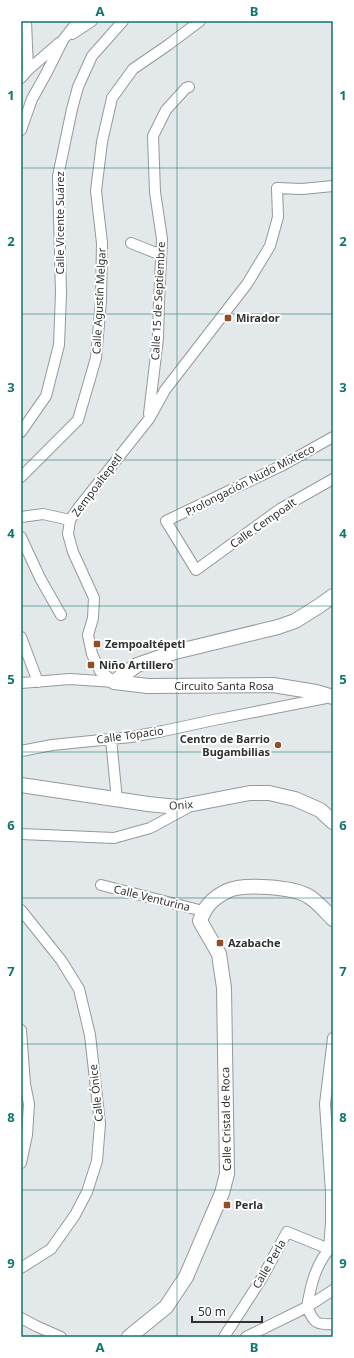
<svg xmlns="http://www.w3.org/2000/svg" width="354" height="1358" font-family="'Noto Sans',sans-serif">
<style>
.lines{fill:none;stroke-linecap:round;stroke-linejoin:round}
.street-casing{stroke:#95999b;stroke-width:12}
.secondary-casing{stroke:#95999b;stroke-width:16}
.street{stroke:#fff;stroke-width:10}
.secondary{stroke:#fff;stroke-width:14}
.grid{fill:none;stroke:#0f766e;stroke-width:1;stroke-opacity:0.55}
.poi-dot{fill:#954d29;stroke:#fff;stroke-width:1.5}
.labels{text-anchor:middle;stroke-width:4;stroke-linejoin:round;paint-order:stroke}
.street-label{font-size:11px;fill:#303232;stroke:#fff}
.poi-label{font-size:11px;font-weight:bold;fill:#303232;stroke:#fff;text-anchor:start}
.neatline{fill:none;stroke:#0f766e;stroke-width:1.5}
.grid-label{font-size:13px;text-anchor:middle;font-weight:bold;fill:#0f766e}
</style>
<rect width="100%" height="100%" fill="#e3e8ea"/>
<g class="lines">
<g class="street-casing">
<path id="street" d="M26 21 28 70
M72 34 92 21
M21 78 28 70 59 43
M21 130 32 99 47 72 63 40 78 21
M131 243 161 255
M149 414 158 338 159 302 162 239 155 192 153 136 166 110 186 88 189 87
M21 432 46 396 59 345 61 293 58 176 72 109 78 87 92 56 123 21
M333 437 283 465 166 521 196 570 280 509 333 479
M21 477 78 420 96 358 101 301 102 243 96 191 102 142 112 98 133 69 168 45 200 21
M21 517 43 514 70 520
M21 537 40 578 61 615
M21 637 38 682
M114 682 100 671 92 654 88 635 93 618 94 598 73 552 68 534 70 520 79 507 149 419 165 390 247 284 270 246 278 217 277 188 302 189 333 186
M21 683 70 679 114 682
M111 739 117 800
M21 751 52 745 131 737 163 731 214 720 331 697
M21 834 114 838 150 828 187 808
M101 885 203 911
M21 910 61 960 79 989 90 1035 100 1124 97 1161 87 1192 75 1215 51 1249 21 1268
M21 1030 25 1084 29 1104 27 1135 21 1163
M329 1249 331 1223V1192L325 1104 333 1038
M307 1307C311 1284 316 1262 333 1245
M307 1307C314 1323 316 1325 333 1324
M21 1318 36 1326 61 1337
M224 1337 262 1278 287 1232 329 1249
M246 1337 307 1307 333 1290"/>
</g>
<g class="secondary-casing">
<path id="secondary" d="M114 682 137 665 175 652 278 627 295 621 319 606 333 596
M114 682 148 686 273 685 316 692 333 697
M21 785 148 804 177 807 250 793H269L295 799 320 810 333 822
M129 1337 166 1307 186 1277 222 1193 227 1174 224 988 219 954 200 921C205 906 213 898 227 891 243 883 293 887 308 896 316 900 326 912 333 919"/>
</g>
<use href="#street" class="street"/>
<use href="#secondary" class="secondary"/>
</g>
<path class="grid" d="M177 21V1337M21 168H333M21 314H333M21 460H333M21 606H333M21 752H333M21 898H333M21 1044H333M21 1190H333"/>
<g class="poi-dot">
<rect x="224" y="314" width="8" height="8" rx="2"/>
<rect x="93" y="640" width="8" height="8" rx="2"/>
<rect x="87" y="661" width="8" height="8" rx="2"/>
<circle cx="278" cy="745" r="4"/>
<rect x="216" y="939" width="8" height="8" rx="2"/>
<rect x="223" y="1201" width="8" height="8" rx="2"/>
</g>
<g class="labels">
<g class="street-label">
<text transform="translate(60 223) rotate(-90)" y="4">Calle Vicente Suárez</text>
<text transform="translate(99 301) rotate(-87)" y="4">Calle Agustín Melgar</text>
<text transform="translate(158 301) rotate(-87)" y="4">Calle 15 de Septiembre</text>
<text transform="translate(250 480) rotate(-27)" y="4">Prolongación Nudo Mixteco</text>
<text transform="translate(97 485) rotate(-53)" y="4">Zempoaltepetl</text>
<text transform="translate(263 523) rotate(-35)" y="4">Calle Cempoalt</text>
<text x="224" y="690">Circuito Santa Rosa</text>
<text transform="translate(130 735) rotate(-8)" y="4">Calle Topacio</text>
<text transform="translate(181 805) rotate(-4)" y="4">Onix</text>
<text transform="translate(152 898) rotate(14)" y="4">Calle Venturina</text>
<text transform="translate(96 1093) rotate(-96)" y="4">Calle Ónice</text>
<text transform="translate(226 1119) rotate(-91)" y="4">Calle Cristal de Roca</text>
<text transform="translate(269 1264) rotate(-60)" y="4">Calle Perla</text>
</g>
<g class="poi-label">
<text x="236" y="322">Mirador</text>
<text x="105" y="648">Zempoaltépetl</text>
<text x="99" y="669">Niño Artillero</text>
<text x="270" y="743" text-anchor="end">Centro de Barrio<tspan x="270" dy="13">Bugambilias</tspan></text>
<text x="228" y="947">Azabache</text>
<text x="235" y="1209">Perla</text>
</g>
</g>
<rect width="354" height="1358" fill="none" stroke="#ffffff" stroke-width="44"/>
<path d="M192 1316v6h70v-6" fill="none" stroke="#303232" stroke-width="2"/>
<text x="198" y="1316" font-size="12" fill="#303232" stroke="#ffffff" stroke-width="3" paint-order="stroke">50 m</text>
<rect x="22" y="22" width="310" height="1314" class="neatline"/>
<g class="grid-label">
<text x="100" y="16">A</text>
<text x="254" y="16">B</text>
<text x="11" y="100">1</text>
<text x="343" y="100">1</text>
<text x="11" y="246">2</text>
<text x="343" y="246">2</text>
<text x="11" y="392">3</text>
<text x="343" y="392">3</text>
<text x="11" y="538">4</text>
<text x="343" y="538">4</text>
<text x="11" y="684">5</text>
<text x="343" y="684">5</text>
<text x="11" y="830">6</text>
<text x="343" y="830">6</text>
<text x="11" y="976">7</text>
<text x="343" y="976">7</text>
<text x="11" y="1122">8</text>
<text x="343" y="1122">8</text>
<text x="11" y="1268">9</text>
<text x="343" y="1268">9</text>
<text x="100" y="1352">A</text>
<text x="254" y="1352">B</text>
</g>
</svg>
